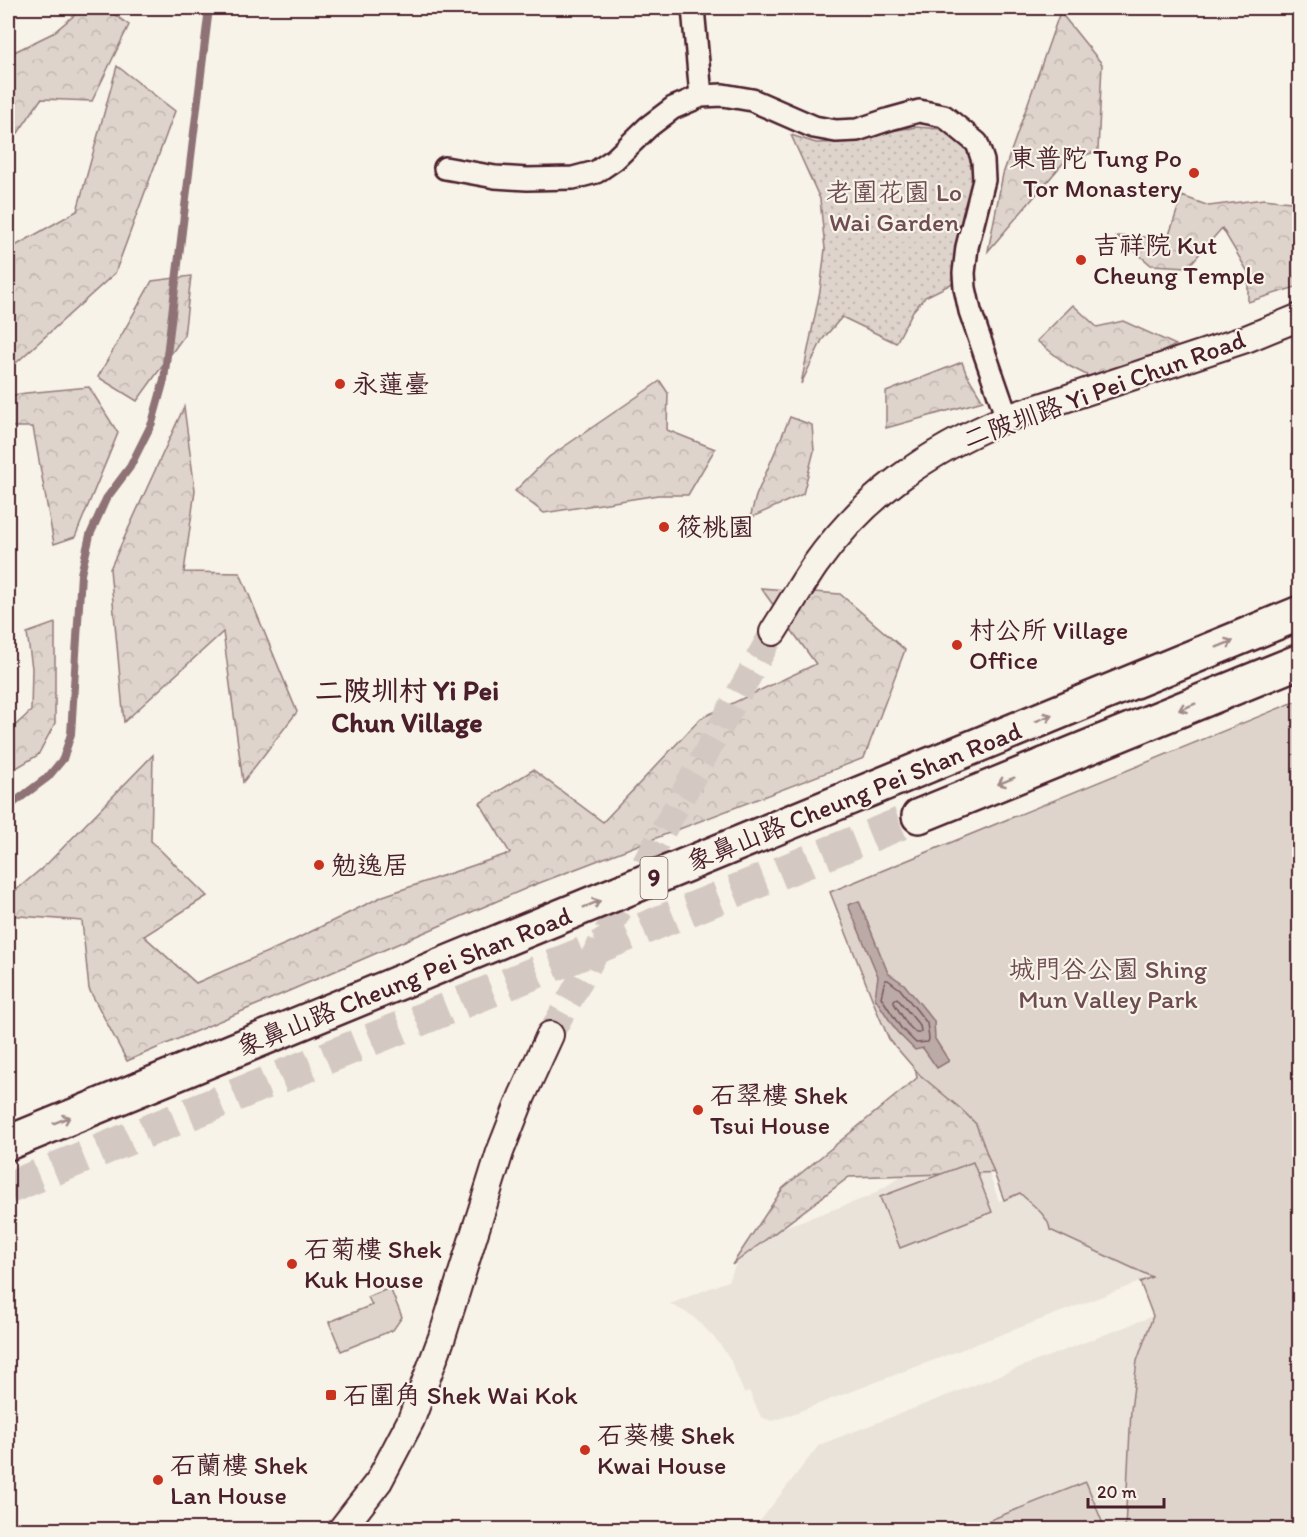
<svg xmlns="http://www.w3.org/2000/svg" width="1307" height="1537" font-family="Itim,'LXGW WenKai TC',sans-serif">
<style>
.built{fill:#eae3da}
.forest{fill:url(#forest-crowns);stroke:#947a7c;stroke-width:1.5}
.park{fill:#ded4cc;stroke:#947a7c;stroke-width:1.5}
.garden{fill:url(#garden-dots);stroke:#947a7c;stroke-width:1.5}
.water{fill:#bcaaa7;stroke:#8e7275;stroke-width:1.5}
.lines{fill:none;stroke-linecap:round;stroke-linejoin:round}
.shore{stroke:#78575d;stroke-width:1.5}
.stream{stroke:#8e7275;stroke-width:8}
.tertiary-tunnel{stroke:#d4c9c2;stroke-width:26;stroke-dasharray:26 13;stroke-linecap:butt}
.trunk-tunnel{stroke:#d4c9c2;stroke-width:33;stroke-dasharray:33 16;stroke-linecap:butt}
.minor-casing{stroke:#4a1f2b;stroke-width:26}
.tertiary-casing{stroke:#4a1f2b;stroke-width:30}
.trunk-casing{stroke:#4a1f2b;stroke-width:38}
.minor{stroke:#f7f3e8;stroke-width:21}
.tertiary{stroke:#f7f3e8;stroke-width:26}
.trunk{stroke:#f7f3e8;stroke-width:33}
.oneway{stroke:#a0898a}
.poi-dot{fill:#c8321e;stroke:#f7f3e8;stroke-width:2}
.labels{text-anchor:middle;stroke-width:4.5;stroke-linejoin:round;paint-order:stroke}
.shield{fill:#f7f3e8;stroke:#7e5f64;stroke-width:1.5}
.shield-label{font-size:24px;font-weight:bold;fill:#4a1f2b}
.poi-label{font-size:26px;fill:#4a1f2b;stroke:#f7f3e8;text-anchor:start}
.park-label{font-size:26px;fill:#6f4c53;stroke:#f7f3e8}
.street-label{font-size:26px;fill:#4a1f2b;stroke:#f7f3e8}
.quarter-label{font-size:28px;font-weight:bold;fill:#4a1f2b;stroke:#f7f3e8}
</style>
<defs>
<pattern id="forest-crowns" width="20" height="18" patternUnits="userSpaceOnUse" patternTransform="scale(1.5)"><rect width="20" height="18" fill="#ded4cc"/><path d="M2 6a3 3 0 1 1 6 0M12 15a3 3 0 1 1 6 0" fill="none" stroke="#c0b6af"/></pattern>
<pattern id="garden-dots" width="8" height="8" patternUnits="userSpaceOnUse" patternTransform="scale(1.5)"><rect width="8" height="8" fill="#ded4cc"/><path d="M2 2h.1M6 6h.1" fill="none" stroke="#c0b6af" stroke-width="1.8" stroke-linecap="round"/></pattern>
</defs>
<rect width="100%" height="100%" fill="#f7f3e8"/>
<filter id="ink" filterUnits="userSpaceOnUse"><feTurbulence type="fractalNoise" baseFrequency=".0167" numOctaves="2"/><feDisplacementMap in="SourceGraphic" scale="12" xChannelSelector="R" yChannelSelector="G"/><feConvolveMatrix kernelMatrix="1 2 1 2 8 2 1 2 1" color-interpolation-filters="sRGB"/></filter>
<g filter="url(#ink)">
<path class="built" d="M973 1130 999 1201 1020 1193 1048 1221 1050 1230 1153 1277 779 1419 772 1421 761 1417 749 1391 744 1393 730 1359 719 1343 702 1325 691 1315 670 1304 728 1281 748 1240 868 1197 896 1180 912 1166Z
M1153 1316 1137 1361 1131 1410 1125 1529 753 1530 819 1445Z"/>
<path class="forest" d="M83 8H105L129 25 92 101 41 99 18 133 8 135V55L53 33Z
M1060 12 1102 64 1098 151 1064 162 988 251 1003 174Z
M117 66 175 111 115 273 16 363 8 357V250L77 211Z
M1182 196 1209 206 1264 199 1299 203V286L1248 302V272L1222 228 1188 267 1151 265 1117 236 1168 238Z
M191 276 184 336 137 401 98 377 152 281Z
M1073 305 1097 327 1123 321 1176 345 1100 382 1069 366 1037 341Z
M962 362 966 373 983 401 886 428V392Z
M660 381 668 393 667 430 715 449 688 495H658L544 513 515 491 549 457Z
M89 387 118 433 75 537 54 544 33 427H8V396L26 393Z
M184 407 195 490 184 572 240 573 297 712 243 782 223 632 124 722 110 569Z
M790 417 812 425 814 451 803 494 750 518 756 496Z
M761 588 840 594 905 650 864 758 534 885 127 1061 89 989 82 921 8 915V897L48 863 153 755 151 841 207 896 144 936 196 983 290 942 383 896 510 853 480 803 533 770 603 822 701 718 816 664Z
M55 623V723L38 755 8 773V732L31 711 32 668 27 633Z
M912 1049 1040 1171 849 1177 732 1265 783 1188 917 1078Z"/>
<path class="park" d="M1299 700V1529H1125L1131 1410 1137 1361 1153 1316 1140 1282 1152 1277 1050 1230C1049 1216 1030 1203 1020 1193L1004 1200 976 1124 961 1109 920 1075 889 1039 879 1016 830 892Z
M973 1162 992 1212 900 1248 880 1197Z
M390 1288 402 1317 393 1330 341 1351 329 1322 372 1305 368 1297Z
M1086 1482 1105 1529H983L980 1524Z"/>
<path class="garden" d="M917 127 941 129 960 137 972 148 978 164 957 248 952 276 953 283 925 297 913 311 896 343 842 317 822 340 801 384 820 291 825 249 820 199 791 135 816 143 849 142 890 131Z"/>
<path class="water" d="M859 901 888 973 904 984 934 1021 935 1039 949 1061 937 1068 923 1048 915 1050 897 1032 875 998 878 976 848 905Z"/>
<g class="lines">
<path class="shore" d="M885 980H888L900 989 927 1023 929 1039 928 1042 916 1043 901 1028 881 997Z
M897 998 920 1026 921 1031 919 1033H916L907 1024 894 1003V1000Z"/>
<path class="stream" d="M8 807 48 777 63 759 71 734 81 574 90 535 106 499 130 467 152 423 164 380 209 8"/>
<path class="tertiary-tunnel" d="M550 1035 773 632"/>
<path class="trunk-tunnel" d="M8 1188 919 816"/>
<g class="minor-casing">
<path id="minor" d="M693 8 701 96
M445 168 495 177 527 179 573 178 596 172 615 159 648 127 673 108 701 96 723 95 752 100 814 127 836 131 857 130 890 119 919 111 944 116 977 143 983 161 984 180 967 247 964 273 965 288 970 311 1007 418"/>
</g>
<g class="tertiary-casing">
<path id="tertiary" d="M773 632C787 610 800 587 815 565 865 495 928 451 1007 418L1246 339 1300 317
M341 1530 379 1481 411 1420 442 1337 500 1152 522 1096 550 1035"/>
</g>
<g class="trunk-casing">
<path id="trunk" d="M919 816 1300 661
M8 1143 1300 613"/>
</g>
<use href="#minor" class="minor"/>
<use href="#tertiary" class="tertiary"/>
<use href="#trunk" class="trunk"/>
</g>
<defs><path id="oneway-shaft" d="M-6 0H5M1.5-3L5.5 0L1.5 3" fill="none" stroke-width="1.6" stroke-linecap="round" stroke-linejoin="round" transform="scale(1.5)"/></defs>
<g class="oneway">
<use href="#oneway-shaft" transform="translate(1225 644) rotate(-22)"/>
<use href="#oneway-shaft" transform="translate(1187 707) rotate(158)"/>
<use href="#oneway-shaft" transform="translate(1044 718) rotate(-22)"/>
<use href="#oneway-shaft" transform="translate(1006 781) rotate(158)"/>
<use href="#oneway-shaft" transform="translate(592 904) rotate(-22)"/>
<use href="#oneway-shaft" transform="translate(62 1120) rotate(-22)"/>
</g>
</g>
<g class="poi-dot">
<circle cx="1194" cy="173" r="6"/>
<circle cx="1081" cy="260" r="6"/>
<circle cx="340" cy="384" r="6"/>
<circle cx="664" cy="527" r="6"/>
<circle cx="957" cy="645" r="6"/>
<circle cx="319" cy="865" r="6"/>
<circle cx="698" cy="1110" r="6"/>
<circle cx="292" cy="1264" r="6"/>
<rect x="325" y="1389" width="12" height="12" rx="3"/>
<circle cx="585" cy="1450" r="6"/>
<circle cx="158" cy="1480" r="6"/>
</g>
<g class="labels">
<rect class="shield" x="640.5" y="857" width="27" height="42" rx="4.5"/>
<g class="shield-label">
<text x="654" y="886">9</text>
</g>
<g class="poi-label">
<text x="1182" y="167" text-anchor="end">東普陀 Tung Po<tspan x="1182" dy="30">Tor Monastery</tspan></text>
<text x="1093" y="254">吉祥院 Kut<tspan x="1093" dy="30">Cheung Temple</tspan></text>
<text x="352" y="393">永蓮臺</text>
<text x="676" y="536">筱桃園</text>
<text x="969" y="639">村公所 Village<tspan x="969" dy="30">Office</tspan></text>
<text x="331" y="874">勉逸居</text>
<text x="710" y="1104">石翠樓 Shek<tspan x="710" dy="30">Tsui House</tspan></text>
<text x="304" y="1258">石菊樓 Shek<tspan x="304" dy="30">Kuk House</tspan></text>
<text x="343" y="1404">石圍角 Shek Wai Kok</text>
<text x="597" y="1444">石葵樓 Shek<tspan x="597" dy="30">Kwai House</tspan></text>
<text x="170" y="1474">石蘭樓 Shek<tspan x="170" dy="30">Lan House</tspan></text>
</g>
<g class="park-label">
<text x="894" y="201">老圍花園 Lo<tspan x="894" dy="30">Wai Garden</tspan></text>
<text x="1108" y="978">城門谷公園 Shing<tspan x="1108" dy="30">Mun Valley Park</tspan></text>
</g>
<g class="street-label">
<text transform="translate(1104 389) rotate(-20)" y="9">二陂圳路 Yi Pei Chun Road</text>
<text transform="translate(854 796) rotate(-22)" y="9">象鼻山路 Cheung Pei Shan Road</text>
<text transform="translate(404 981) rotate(-22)" y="9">象鼻山路 Cheung Pei Shan Road</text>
</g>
<g class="quarter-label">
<text x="407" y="700">二陂圳村 Yi Pei<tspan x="407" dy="32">Chun Village</tspan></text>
</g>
</g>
<rect width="1307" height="1537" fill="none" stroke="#f7f3e8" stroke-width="30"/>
<rect x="15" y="15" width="1277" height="1507" fill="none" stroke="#4a1f2b" stroke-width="2" filter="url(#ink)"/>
<path d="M1088 1498v9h76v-9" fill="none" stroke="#4a1f2b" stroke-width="3"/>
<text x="1097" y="1498" font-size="18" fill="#4a1f2b" stroke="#f7f3e8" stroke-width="4.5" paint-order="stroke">20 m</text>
</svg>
